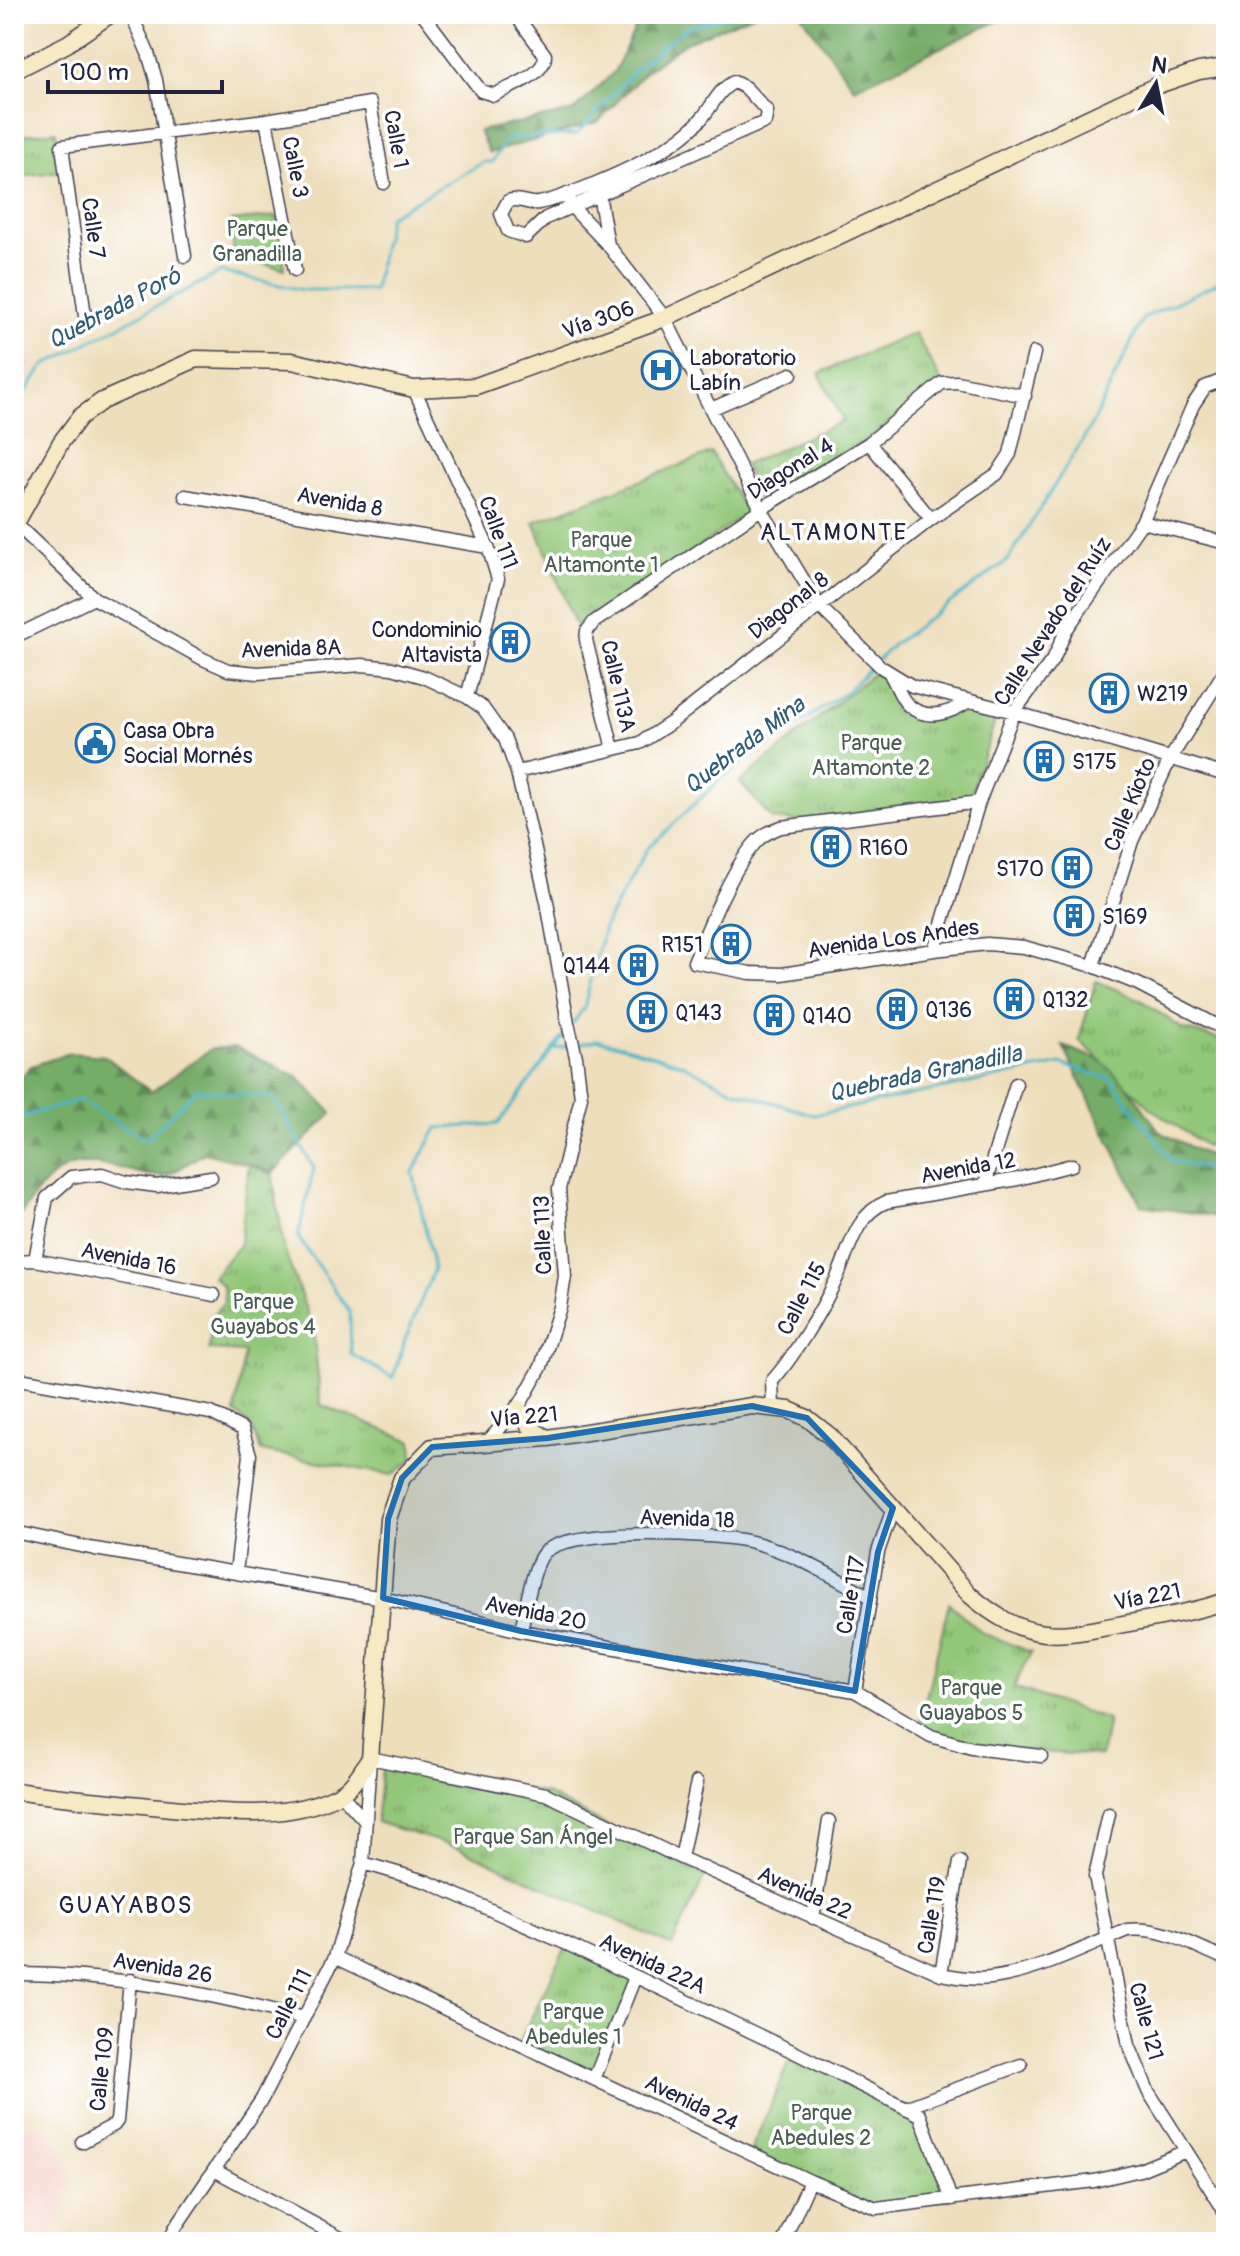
<svg xmlns="http://www.w3.org/2000/svg" width="1240" height="2256" font-family="Pangolin,sans-serif">
<style>
.built{fill:#f7d1c8}
.forest{fill:url(#forest-firs);stroke:#4b6752;stroke-width:2}
.park{fill:url(#park-tufts);stroke:#5a745a;stroke-width:2}
.lines{fill:none;stroke-linecap:round;stroke-linejoin:round}
.stream{stroke:#48b4c4;stroke-width:3}
.street-casing{stroke:#413e4e;stroke-width:15}
.secondary-casing{stroke:#413e4e;stroke-width:19}
.street{stroke:#fff;stroke-width:12}
.secondary{stroke:#f6e9c3;stroke-width:16}
.marked{fill:#1f6fb2;fill-opacity:0.2;stroke:#1f6fb2;stroke-width:6;stroke-linejoin:round}
.labels{text-anchor:middle;stroke-width:7;stroke-linejoin:round;paint-order:stroke}
.street-label{font-size:22px;fill:#22223b;stroke:#fff}
.park-label{font-size:22px;fill:#495c50;stroke:#fff}
.poi-label{font-size:22px;fill:#22223b;stroke:#fff;text-anchor:start}
.water-label{font-size:24px;font-style:italic;fill:#315c72;stroke:#fff}
.neighbourhood-label{font-size:24px;letter-spacing:2px;fill:#22223b;stroke:#fff}
</style>
<defs>
<pattern id="forest-firs" width="22" height="20" patternUnits="userSpaceOnUse" patternTransform="scale(2)"><rect width="22" height="20" fill="#74ac68"/><path d="M5 1l3.5 6h-7zM16 11l3.5 6h-7z" fill="#5f8c57"/></pattern>
<pattern id="park-tufts" width="24" height="20" patternUnits="userSpaceOnUse" patternTransform="scale(2)"><rect width="24" height="20" fill="#91c778"/><path d="M3 7l-1-3M5 7V3M7 7l1-3M15 17l-1-3M17 17v-4M19 17l1-3" fill="none" stroke="#76a164"/></pattern>
</defs>
<rect width="100%" height="100%" fill="#fff"/>
<filter id="ink" filterUnits="userSpaceOnUse"><feTurbulence type="fractalNoise" baseFrequency=".0125" numOctaves="2"/><feDisplacementMap in="SourceGraphic" scale="16" xChannelSelector="R" yChannelSelector="G"/><feConvolveMatrix kernelMatrix="1 2 1 2 8 2 1 2 1" color-interpolation-filters="sRGB"/></filter>
<filter id="wash" filterUnits="userSpaceOnUse"><feTurbulence type="fractalNoise" baseFrequency=".006" numOctaves="4" result="noise"/><feDisplacementMap in="SourceGraphic" scale="32" xChannelSelector="R" yChannelSelector="G"/><feGaussianBlur stdDeviation="1.8" result="paint"/><feColorMatrix in="noise" values="0 0 0 0 0 0 0 0 0 0 0 0 0 0 0 0 0 1.4 0 .05"/><feComposite in="paint" operator="in"/></filter>
<g filter="url(#wash)">
<rect width="100%" height="100%" fill="#efdebc"/>
<path class="built" d="M14 224 32 377 14 396Z
M14 2126 47 2127 73 2178 49 2242H14Z"/>
<path class="forest" d="M647 14H755L684 43 646 71 598 122 489 153 479 131 574 111 614 72 639 21Z
M801 14H1013L854 88Z
M1063 1046 1112 1064 1160 1132 1207 1155 1226 1151V1218L1141 1205Z
M235 1047 298 1077 332 1113 272 1174 256 1166 204 1153C193 1159 178 1172 166 1175 154 1178 139 1173 128 1170 67 1154 53 1168 19 1217L14 1216V1085L31 1066 70 1053 105 1056 151 1092 211 1049Z"/>
<path class="park" d="M56 131 61 171 14 177V136Z
M277 216 285 269 234 258 231 221Z
M915 333 942 383 871 437 759 501 744 465 843 421 819 373Z
M711 453 747 513 578 631 534 522Z
M881 667 906 704 922 712 962 706 997 715 967 805 816 823 772 819 740 782Z
M1096 981 1139 999 1183 1029 1226 1041V1141L1206 1146 1152 1109 1079 1040Z
M249 1164 272 1174 285 1252 313 1328 321 1405 412 1441 413 1459 392 1475 261 1451 250 1425 235 1413 244 1352 209 1350 212 1317 224 1302 223 1286 213 1277 240 1244Z
M949 1603 982 1633 1031 1652 1014 1687 1108 1720 1101 1756 969 1747 919 1726Z
M383 1761 546 1794 705 1876 672 1946 460 1848 376 1822Z
M567 1944 635 1977 595 2077 519 2043Z
M794 2052 920 2115 951 2199 876 2208 750 2152Z"/>
<g class="lines">
<path class="stream" d="M14 401 21 398 44 366 221 272 303 290H374L389 216 484 162H492L507 139 577 134 638 67 685 28 735 14
M879 659 894 644 1008 560 1089 430 1143 318 1226 279
M573 1023 584 1008 604 927 646 850 725 775 846 692 874 664
M578 1044 598 1040 633 1049 682 1064 733 1090 814 1115 1061 1064 1111 1079 1172 1161 1213 1170 1226 1169
M554 1049 570 1046
M14 1119 80 1100 146 1140 197 1089 274 1098 314 1168 298 1237 350 1312 351 1354 393 1378 405 1340 434 1269 413 1172 437 1128 498 1124 566 1032"/>
</g>
</g>
<g filter="url(#ink)">
<g class="lines">
<g class="street-casing">
<path id="street" d="M131 14 148 53 156 80 185 256
M423 14 481 91 494 95C510 86 545 76 545 55L515 14
M734 82 746 88 767 111 765 122 546 218 526 237 508 231 501 214 508 201C519 197 527 205 538 203 560 200 626 171 647 159 666 148 688 135 702 118 713 105 719 89 734 82Z
M266 120 295 270
M598 189 608 245
M567 194 571 206 608 245 665 318 761 509 819 606 881 667 912 686 1014 712 1226 775
M85 316 62 146 266 120 370 103 384 183
M414 389 488 547 498 579 467 697
M711 409 791 374
M869 443 931 519
M185 496 488 547
M1142 522 1226 543
M17 525 94 598 203 659 228 670 258 673 362 665 392 668 424 677 467 697 483 708 505 739 517 772 547 902 568 1023 576 1057 581 1097 559 1189 565 1276 560 1307 541 1367 518 1408 488 1441
M14 637 94 598
M891 676C897 685 900 698 908 705 927 722 951 713 969 701
M613 749 586 640 587 631 594 622 761 509 869 443 942 383 957 382 1025 396
M517 772 640 743 672 722 931 519 997 474 1010 454 1034 353
M979 802 781 827C773 830 766 833 759 839 735 861 707 930 694 962L750 973 782 974 934 950 987 944 1024 947 1093 966 1138 984 1214 1024 1226 1028
M934 950 979 802 1014 712 1054 658 1066 630 1142 522 1193 405 1205 387 1226 379
M1093 966 1132 841 1170 759 1226 669
M985 1184 1016 1084
M35 1260 47 1198 71 1177 102 1174 126 1182 157 1186 211 1177
M14 1261 35 1260 214 1295
M14 1378 211 1413 242 1429 250 1455 236 1572
M773 1407 772 1381C793 1358 821 1311 835 1282 849 1253 854 1215 886 1202L1018 1179 1072 1165
M14 1532 95 1549 383 1598 521 1631 855 1691 931 1736 972 1748 1041 1756
M521 1631C525 1612 532 1568 543 1554 564 1526 718 1533 752 1542 793 1552 832 1577 869 1596
M855 1691 878 1552 893 1508
M340 1793 366 1822
M1109 1814 1095 1876 1129 2045 1148 2091 1222 2207 1226 2218
M681 1858 697 1782
M363 1863 428 1882 567 1944 794 2052 920 2115 951 2199
M813 1918 829 1821
M335 1957 810 2181 876 2208 1094 2181 1140 2170 1186 2151
M14 1974C114 1974 208 1993 304 2018
M941 1974 960 1862
M595 2077 635 1977
M905 2108 1021 2065
M82 2142 114 2125 117 2121 130 1980
M216 2171 348 2242
M169 2242 175 2228 262 2099 335 1957 363 1863 370 1758 546 1794 681 1858 941 1974C958 1977 974 1980 991 1978 1038 1972 1084 1948 1127 1930 1163 1926 1194 1946 1226 1959
M783 2242 810 2181"/>
</g>
<g class="secondary-casing">
<path id="secondary" d="M14 71 67 44 111 14
M14 527 61 442 80 417 102 401 196 359 292 361 414 389 476 386 665 318 1158 85 1199 71 1226 67
M518 1408C526 1422 532 1432 548 1438
M14 1791C63 1798 112 1802 161 1807 219 1812 284 1822 338 1795 353 1787 361 1772 370 1758L388 1519 402 1478 432 1447 548 1438 752 1406 789 1410 807 1418 830 1436 970 1595C992 1614 1016 1630 1045 1633 1069 1636 1095 1629 1118 1625 1154 1618 1192 1613 1226 1601"/>
</g>
<use href="#street" class="street"/>
<use href="#secondary" class="secondary"/>
</g>
</g>
<path class="marked" d="M752 1406 807 1418 893 1508 878 1552 855 1691 521 1631 383 1598 388 1519 402 1478 432 1447 548 1438Z"/>
<defs>
<g id="hospital-ring" transform="scale(2)"><circle r="9.5" fill="#fff" stroke="#1f6fb2" stroke-width="1.5"/><path d="M-5-5h3v3.5h4V-5h3V5h-3V1.5h-4V5h-3Z" fill="#1f6fb2"/></g>
<g id="building-ring" transform="scale(2)"><circle r="9.5" fill="#fff" stroke="#1f6fb2" stroke-width="1.5"/><path d="M-4-6H4V6H1V3H-1V6H-4ZM-2.5-4.3h1.7v1.8h-1.7ZM.8-4.3h1.7v1.8H.8ZM-2.5-1h1.7V.8h-1.7ZM.8-1h1.7V.8H.8Z" fill="#1f6fb2"/></g>
<g id="civic-ring" transform="scale(2)"><circle r="9.5" fill="#fff" stroke="#1f6fb2" stroke-width="1.5"/><path d="M-.6-6.5H3V-4.5H.6V-3L4-1V1h2V6H-6V1h2V-1L-.6-3ZM-1.2 2.5V6h2.4V2.5Z" fill="#1f6fb2"/></g>
</defs>
<g fill-rule="evenodd">
<use href="#hospital-ring" x="661" y="370"/>
<use href="#building-ring" x="510" y="642"/>
<use href="#building-ring" x="1109" y="693"/>
<use href="#civic-ring" x="95" y="743"/>
<use href="#building-ring" x="1044" y="761"/>
<use href="#building-ring" x="831" y="847"/>
<use href="#building-ring" x="1072" y="868"/>
<use href="#building-ring" x="1074" y="916"/>
<use href="#building-ring" x="731" y="944"/>
<use href="#building-ring" x="638" y="965"/>
<use href="#building-ring" x="1014" y="999"/>
<use href="#building-ring" x="897" y="1009"/>
<use href="#building-ring" x="647" y="1012"/>
<use href="#building-ring" x="774" y="1015"/>
</g>
<g class="labels">
<g class="street-label">
<text transform="translate(397 139) rotate(80)" y="8">Calle 1</text>
<text transform="translate(296 167) rotate(79)" y="8">Calle 3</text>
<text transform="translate(94 228) rotate(82)" y="8">Calle 7</text>
<text transform="translate(598 319) rotate(-20)" y="8">Vía 306</text>
<text transform="translate(790 468) rotate(-32)" y="8">Diagonal 4</text>
<text transform="translate(340 501) rotate(10)" y="8">Avenida 8</text>
<text transform="translate(499 532) rotate(70)" y="8">Calle 111</text>
<text transform="translate(788 605) rotate(-38)" y="8">Diagonal 8</text>
<text transform="translate(1052 621) rotate(-57)" y="8">Calle Nevado del Ruíz</text>
<text transform="translate(291 648) rotate(-2)" y="8">Avenida 8A</text>
<text transform="translate(619 686) rotate(77)" y="8">Calle 113A</text>
<text transform="translate(1129 804) rotate(-67)" y="8">Calle Kioto</text>
<text transform="translate(893 938) rotate(-8)" y="8">Avenida Los Andes</text>
<text transform="translate(968 1167) rotate(-10)" y="8">Avenida 12</text>
<text transform="translate(542 1235) rotate(-92)" y="8">Calle 113</text>
<text transform="translate(129 1258) rotate(11)" y="8">Avenida 16</text>
<text transform="translate(801 1298) rotate(-62)" y="8">Calle 115</text>
<text transform="translate(524 1416) rotate(-5)" y="8">Vía 221</text>
<text transform="translate(687 1518) rotate(2)" y="8">Avenida 18</text>
<text transform="translate(850 1595) rotate(-80)" y="8">Calle 117</text>
<text transform="translate(1147 1596) rotate(-11)" y="8">Vía 221</text>
<text transform="translate(536 1612) rotate(11)" y="8">Avenida 20</text>
<text transform="translate(805 1892) rotate(24)" y="8">Avenida 22</text>
<text transform="translate(931 1915) rotate(-80)" y="8">Calle 119</text>
<text transform="translate(653 1963) rotate(25)" y="8">Avenida 22A</text>
<text transform="translate(163 1967) rotate(9)" y="8">Avenida 26</text>
<text transform="translate(288 2004) rotate(-63)" y="8">Calle 111</text>
<text transform="translate(1147 2021) rotate(75)" y="8">Calle 121</text>
<text transform="translate(101 2069) rotate(-84)" y="8">Calle 109</text>
<text transform="translate(692 2102) rotate(26)" y="8">Avenida 24</text>
</g>
<g class="park-label">
<text x="257" y="236">Parque<tspan x="257" dy="25">Granadilla</tspan></text>
<text x="601" y="547">Parque<tspan x="601" dy="25">Altamonte 1</tspan></text>
<text x="871" y="750">Parque<tspan x="871" dy="25">Altamonte 2</tspan></text>
<text x="263" y="1309">Parque<tspan x="263" dy="25">Guayabos 4</tspan></text>
<text x="971" y="1695">Parque<tspan x="971" dy="25">Guayabos 5</tspan></text>
<text x="533" y="1844">Parque San Ángel</text>
<text x="573" y="2019">Parque<tspan x="573" dy="25">Abedules 1</tspan></text>
<text x="821" y="2120">Parque<tspan x="821" dy="25">Abedules 2</tspan></text>
</g>
<g class="poi-label">
<text x="689" y="365">Laboratorio<tspan x="689" dy="25">Labín</tspan></text>
<text x="482" y="637" text-anchor="end">Condominio<tspan x="482" dy="25">Altavista</tspan></text>
<text x="1137" y="701">W219</text>
<text x="123" y="738">Casa Obra<tspan x="123" dy="25">Social Mornés</tspan></text>
<text x="1072" y="769">S175</text>
<text x="859" y="855">R160</text>
<text x="1044" y="876" text-anchor="end">S170</text>
<text x="1102" y="924">S169</text>
<text x="703" y="952" text-anchor="end">R151</text>
<text x="610" y="973" text-anchor="end">Q144</text>
<text x="1042" y="1007">Q132</text>
<text x="925" y="1017">Q136</text>
<text x="675" y="1020">Q143</text>
<text x="802" y="1023">Q140</text>
</g>
<g class="water-label">
<text transform="translate(114 308) rotate(-28)" y="8">Quebrada Poró</text>
<text transform="translate(744 745) rotate(-37)" y="8">Quebrada Mina</text>
<text transform="translate(925 1073) rotate(-12)" y="8">Quebrada Granadilla</text>
</g>
<g class="neighbourhood-label">
<text x="834" y="540">ALTAMONTE</text>
<text x="126" y="1913">GUAYABOS</text>
</g>
</g>
<rect width="1240" height="2256" fill="none" stroke="#fff" stroke-width="48"/>
<g transform="translate(1156 84) rotate(10)" stroke="#ffffff" stroke-width="6" paint-order="stroke">
<path d="M0-6L14 30L0 20L-14 30Z" fill="#22223b"/>
<text y="-12" font-size="22" font-weight="bold" text-anchor="middle" fill="#22223b">N</text>
</g>
<path d="M48 80v12h174v-12" fill="none" stroke="#22223b" stroke-width="4"/>
<text x="60" y="80" font-size="24" fill="#22223b" stroke="#ffffff" stroke-width="6" paint-order="stroke">100 m</text>
</svg>
